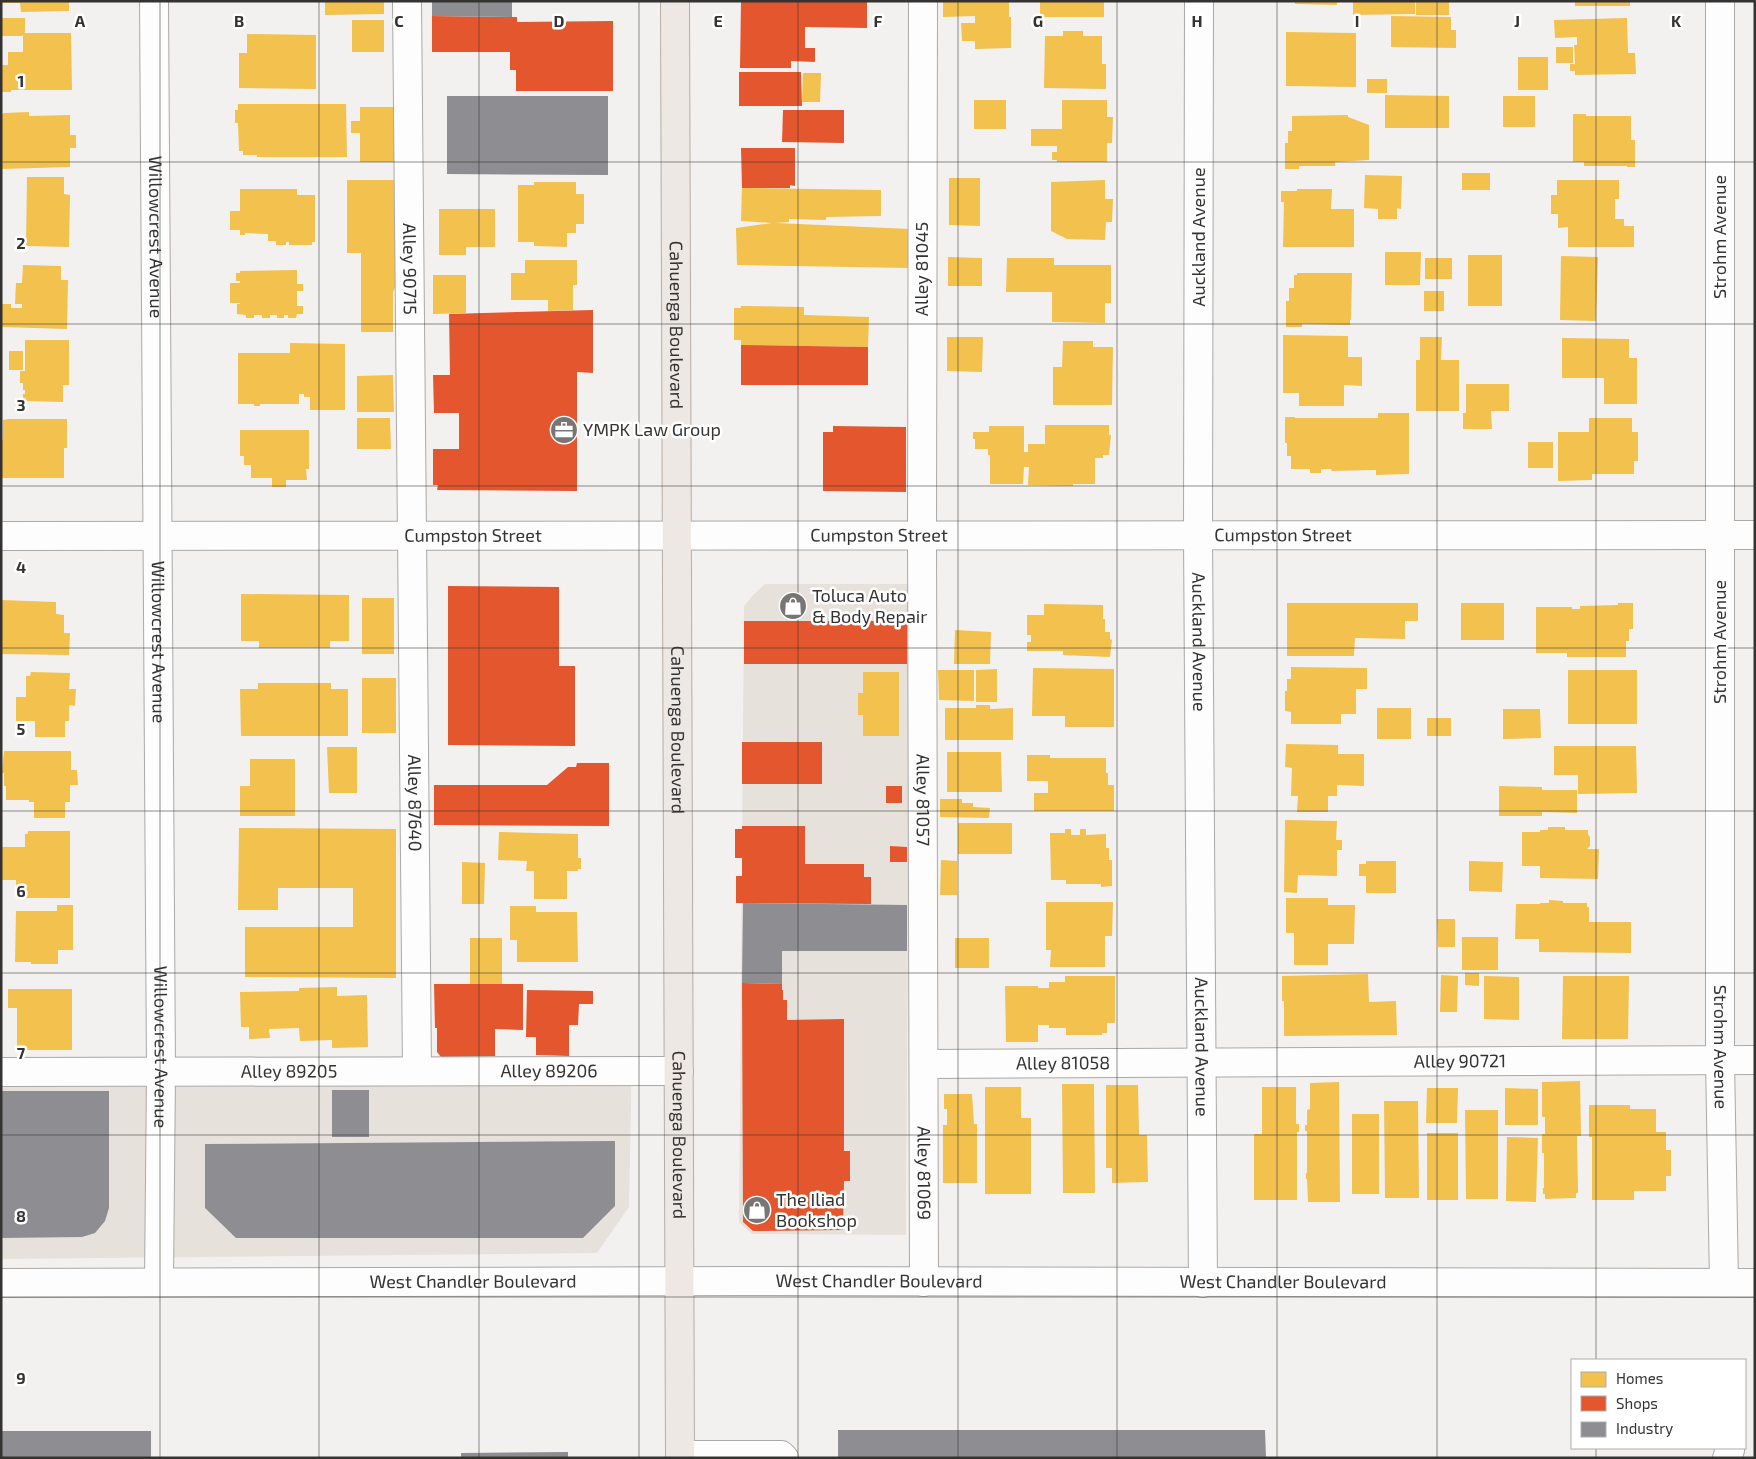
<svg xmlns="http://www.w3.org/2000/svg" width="1756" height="1459" font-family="'Exo 2',sans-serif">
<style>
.built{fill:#e7e1dc}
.homes{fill:#f2c14e}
.shops{fill:#e4572e}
.industry{fill:#8d8d92}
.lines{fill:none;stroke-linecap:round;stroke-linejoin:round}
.minor-casing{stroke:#aaa9a8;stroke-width:30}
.major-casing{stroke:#b6ada5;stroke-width:30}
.minor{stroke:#fdfdfd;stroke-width:28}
.major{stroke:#ede8e4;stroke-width:28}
.grid{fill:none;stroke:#353332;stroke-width:1;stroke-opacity:0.55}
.labels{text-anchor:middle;stroke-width:5;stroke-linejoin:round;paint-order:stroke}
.street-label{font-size:18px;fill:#353332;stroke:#fff}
.poi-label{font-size:18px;fill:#353332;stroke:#fff;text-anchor:start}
.grid-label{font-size:16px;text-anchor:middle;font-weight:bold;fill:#353332;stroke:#fff;stroke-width:5;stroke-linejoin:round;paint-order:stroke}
</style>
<rect width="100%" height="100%" fill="#f3f1ef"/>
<path class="built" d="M765 584H910L906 1235 752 1234 739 1222 744 606 754 594Z
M632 1056 629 1207 597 1253 1 1259V1057Z"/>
<path class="homes" d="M1 1H69V11L21 12 20 3H1Z
M325 1H384V14L325 15Z
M943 1H1009V17H1011V48L975 49V41H962L961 23H975V16L943 17Z
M1040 1H1104V17H1040Z
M1295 1H1337V5L1295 4Z
M1353 1H1415V14L1353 15Z
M1416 1H1449V15H1416Z
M1575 1H1630V6H1575Z
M1391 16 1451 17V30H1456V48L1391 47Z
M1 18H25V32L22 36H1Z
M1627 18 1628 53H1635L1636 74 1575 75V71H1570V64H1575L1574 45H1577V37L1555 38 1554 20Z
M352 20H384V52H352Z
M1063 31H1083V36H1102V64H1106V89L1044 88 1045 36H1063Z
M1286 32 1356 33V87L1286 86Z
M23 33H71L72 90H11V92H1V65H8V52H23Z
M247 34 316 35V89L239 88V53H247Z
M1556 47H1573V63H1556Z
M1518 57H1548V90H1518Z
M803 73H821L820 102H802Z
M1367 79H1387V93H1367Z
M1385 95 1449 96V128H1385Z
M1503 96H1535V127H1503Z
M974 100H1006V129H974Z
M1062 100H1107V117H1113L1112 143H1107V162H1057V160H1052V152H1057V146H1031V129H1062Z
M238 104H346L347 157H257V155H243V151H239L238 123H235V110H238Z
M360 107H394V162H360V133H351V121H360Z
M29 112V116L70 115V135H76V148H70V167L1 169V115L4 113Z
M1573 114H1586V116H1631V140H1635V167H1627V166H1584V162H1573Z
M1348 115V117L1369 125V160L1335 162V166H1299V169H1285V143H1288V131H1292V116Z
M1462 173H1490V190H1462Z
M1365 175 1402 176 1401 209 1397 208V219H1378V209L1364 208Z
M27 177H64V194L70 195 69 247 26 246Z
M949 178H980V226L949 225Z
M347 180H399V279L393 292V332H361V253H347Z
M1105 180V199H1113L1112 222H1106L1105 240 1067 239 1051 231V182Z
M1557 180H1619V199H1615V219H1624V226H1634V247H1568V227L1558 228V214H1551V195H1557Z
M534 182H576V194H584V224H576V233H567V247L534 246V242H518V185H534Z
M742 188 881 190V216L826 217V220L789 219V222L776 223 910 229V268L737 265 736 228 772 223 741 221Z
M240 189H297V195H315V242H312V245H289V242H286V245H276V241H268V234L245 233V235H240V230H230V211H240Z
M1297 189H1332L1331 209H1354V247H1283L1284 202H1281V191H1297Z
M439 209H495V247H466V255H439Z
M1385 252H1421L1420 285H1385Z
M1468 255H1502V306H1468Z
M1561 256 1598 257 1596 321 1560 320Z
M948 257 982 258V286H948Z
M1007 258H1054V265H1111V303H1105V323L1052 322V292H1006Z
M1425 258H1452V279H1425Z
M525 260H577V285H573V310L548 311V300H511V273H525Z
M23 265 61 266V280H68L67 329 1 327V304H11V308H22V304H15L16 283H22Z
M297 270V284H303V291H297V306H303V314H297L296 318H288V315H284V318H277V315H270V318H262V315H254V318H246V315L237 314V304H240V303H230V283H240V281H236V273H240V271Z
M1297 273H1352L1351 320H1350V325L1302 324V327H1286V301H1289V288H1294V275H1297Z
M433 275H466V313L433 314Z
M1424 291H1444V311H1424Z
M741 306 804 307V315L869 317 868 347 741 345V340H734V308H741Z
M1283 335 1348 336V357H1362V386L1344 385V406H1299V393H1283Z
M947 337H983L982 372 947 371Z
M1420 337H1442L1441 360H1459V411H1416V360H1420Z
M1562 338 1629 339V358H1637V404H1604V378H1562Z
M25 340H69V385H63V402L23 401V394H25V390H23V383H20V371H25Z
M1063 341H1093V347H1113L1112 405H1053V367H1062Z
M290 343 345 344V410H310V397H304V394H299V404H260V406H254V404H238V353H290Z
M9 351H23V370H9Z
M393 375 394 412H357V376Z
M1466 384H1509V411H1491L1492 429H1463V413H1466Z
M1378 413H1409V474L1376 475V470L1332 471 1331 469H1321V473H1310V469H1291V456H1287V443H1285V417H1295V418H1378Z
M357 418H390L391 449H357Z
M1589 418H1632V432H1638V461H1634V474H1592V480L1558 481V432H1589Z
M9 419H67V448H64V478H1V440H3V420Z
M1045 425H1109V435H1111L1109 455H1103V458H1095V484H1073V486L1028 485 1029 467H1024L1023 484H990V455H988V449H975V439H973V432H989V426H1024V452H1028V444H1045Z
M240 430H309V469H306L307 480H286V487H272V478H251V465H244V456H240Z
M1528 442H1553V468H1528Z
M241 594 349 595V641H330V648H259V641H241Z
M362 598H394V654H362Z
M1 600 56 602V614L64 615V633H70L69 655 1 654Z
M1287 603H1418V621H1405V639L1355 638 1354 656H1287Z
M1461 603H1504V640H1461Z
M1618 603H1633V629H1629V641H1626V657H1567V653H1536V607H1572V609H1580V606L1618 605Z
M1044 604 1103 605V619H1105V632H1110V639L1112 640 1110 657 1063 655V651H1027V642H1031V635H1027V615H1044Z
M955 630 991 632 990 664H954Z
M1291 667 1367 668V689H1356V714H1341V724H1291V712L1285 711V691H1287V679H1291Z
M1033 668 1114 669V727H1065V716H1032Z
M997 669V702H976V670Z
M938 670H974V701L939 700Z
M1568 670H1637V724H1568Z
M31 672 70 673 69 689H76L75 706 69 705V721H65V737H35V721H16V697H26V676H30Z
M863 672H899V736H863V715H858V693H863Z
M362 678H396V733H362Z
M258 683H331V689H348V736H241L240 689H258Z
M976 705H990V709L1013 708V740H945V708H976Z
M1377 708H1411V739H1377Z
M1503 709H1540L1541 738 1503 739Z
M1427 718H1451V736H1427Z
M1286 744 1338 745V754H1364V786L1337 785V796H1328V812H1297L1298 796H1291L1292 768 1285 767Z
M1554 746H1636L1637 793 1578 794V775H1554Z
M327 747H357V793H329Z
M4 751H71V770H77L78 785H70V802H65V818H34V802H29V800H6V786H4V773H2Z
M947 752H1001L1002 792H947Z
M1027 755H1050V758H1106V773H1108V785H1114V811H1034V793H1048V781H1027Z
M250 759H295V816H240V786H250Z
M1499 786 1542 787V790H1577V813L1542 812V816H1499Z
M940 799H962V803H973V807L990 808 989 818 940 817Z
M1285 820 1337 821 1336 840H1342V850H1337V876L1298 875 1297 893 1284 892Z
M958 823H1012V854H958Z
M1548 827H1565V830H1588V834L1590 837V846L1587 849H1599L1598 879 1540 878V866H1522V832H1540V830H1548Z
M239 828 396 829V978L245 977V927H353V888H278V910H238Z
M1065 829H1071V835H1080V829H1086V835L1106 834V848H1109V860H1112V886L1101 887V884H1066V880H1051L1050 833H1065Z
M28 831H70V898H16V880H2V847H25V834H28Z
M499 832 578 834V858H581V869H578V871H567V899H534V871H526L527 861 498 860Z
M941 860 957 861V895H940Z
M1366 861H1396V893H1366V876H1359V864H1366Z
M1469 861 1503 862 1502 892 1469 891Z
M462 862 485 863 484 904H462Z
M1286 898H1328V905H1355L1354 944H1328V965H1294V933H1286Z
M1549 900 1563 901V903H1587V907H1589V922H1631V953L1539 952V939H1515L1516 904H1540V903H1549Z
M1046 902H1113L1112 936H1105V967H1050L1051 950H1046Z
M57 905H73V950H58V964H31V962H15L16 911H57Z
M510 906H536V912H577L578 962H517V940H510Z
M1437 919H1455V947H1438Z
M1462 937H1498V970H1462Z
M470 938H502V984H470Z
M955 938H989V968H955Z
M1465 973H1479V986L1465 985Z
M1368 974 1369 1002 1396 1001 1397 1035 1284 1036V1001H1282V976Z
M1441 975 1458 976 1457 1012H1440Z
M1065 976H1115V1023H1107V1033H1102V1035H1066V1028H1049V1025H1038V1042H1006L1005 986H1038V988H1049V982H1065Z
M1484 976 1519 977V1020L1484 1019Z
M1563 976H1629L1628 1039H1562Z
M337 987V996L367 995 368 1047 332 1048V1040L300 1041 299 1028 269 1029 270 1038 249 1039V1027H241L240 992 299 991V988Z
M8 989H72V1050H17V1008H8Z
M1580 1081 1581 1136H1577L1578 1193H1576V1198L1545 1199V1194H1543V1188H1544V1153H1542V1134H1545V1117H1542V1082Z
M1339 1082 1340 1202H1308L1307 1179H1306V1173H1307V1131H1305V1125H1307V1110L1310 1109V1083Z
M1062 1084H1094L1095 1193H1063Z
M1106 1085H1138L1139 1135H1147L1148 1182 1112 1183V1168H1106Z
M985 1087H1021V1118H1031V1194H985Z
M1262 1087H1296V1124H1299V1132H1297V1200H1254V1134H1262Z
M1427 1088H1458L1457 1123H1426Z
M1505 1088 1538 1089V1125H1505Z
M944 1094H972L974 1124H977V1183H943V1125H947V1109H944Z
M1384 1101H1418L1419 1198H1385Z
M1589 1105H1630V1109H1656V1132H1666V1150H1671V1176H1666V1191H1634V1200H1592V1137H1589Z
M1465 1110H1498V1199H1466Z
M1352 1114H1379V1194H1352Z
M1427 1133H1458V1200H1427Z
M1507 1137 1538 1138 1536 1202 1506 1201Z"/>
<path class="shops" d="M741 1H867V28L805 27V48H815V62L791 61V68H740Z
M432 16 517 17V22L613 21V91H516V70H510V52H432Z
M739 72H801L802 106H739Z
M783 110H844V143L782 142Z
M741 148H795V186L790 185V188H742Z
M593 310V373L577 372V491L437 490 438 485H433V449H459V413H434L433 375H450L449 314Z
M741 345 868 347V385H741Z
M833 426 906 427V492L823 491V432H833Z
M448 586 559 587V666H575V746L448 745Z
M744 621H907V664H744Z
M742 742H822V784H742Z
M577 763H609V826L434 825V785H547L568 767H576Z
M886 786H902V803H886Z
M742 826H805V864H864V877H871V904L736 903V876H742V858H735V829H742Z
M890 846 907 847V862H890Z
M742 983 782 984V990H783V1000H787V1020L844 1019V1151H850V1181H844L843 1230 753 1231 743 1222Z
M434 984H523V1030L495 1029V1056L441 1057 437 1052V1028H435Z
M527 990 593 991V1004H579L578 1025H569V1056L536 1055V1037H526Z"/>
<path class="industry" d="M432 1H512V17L432 16Z
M447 96H608V175L447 174Z
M743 903 907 905V951H782V984L742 983Z
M332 1090H369V1137H332Z
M1 1091H109V1208L105 1221 95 1233 82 1237 1 1238Z
M615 1141V1206L583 1238H236L205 1208V1144Z
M838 1430H1265L1266 1458H838Z
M1 1431H151V1458H1Z
M568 1452V1458H461V1453Z"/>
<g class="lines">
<g class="minor-casing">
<g id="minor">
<path id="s1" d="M154 1 161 1072 159 1282"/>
<path id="s2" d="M407 1 417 1071"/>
<path id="s3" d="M923 1 922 536 924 1282"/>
<path id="s4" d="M1199 1 1198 535 1203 1283"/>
<path id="s5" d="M1720 1V1060L1724 1283"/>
<path id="s6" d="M1 536 1755 535"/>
<path id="s7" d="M925 1064 1755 1060"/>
<path id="s8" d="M1 1072 679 1071"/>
<path id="s9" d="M1 1283 742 1281 1755 1283"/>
<path d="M680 1455H781L784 1458"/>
<path d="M1727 1458 1730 1450"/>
</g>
</g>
<g class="major-casing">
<g id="major">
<path id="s10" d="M675 1 680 1458"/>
</g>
</g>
<use href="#minor" class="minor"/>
<use href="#major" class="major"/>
</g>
<path class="grid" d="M160 1V1458M319 1V1458M479 1V1458M639 1V1458M798 1V1458M958 1V1458M1117 1V1458M1277 1V1458M1437 1V1458M1596 1V1360M1 162H1755M1 324H1755M1 486H1755M1 648H1755M1 811H1755M1 973H1755M1 1135H1755M1 1297H1755M1596 1448V1458"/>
<defs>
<g id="office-disc" transform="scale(1.4375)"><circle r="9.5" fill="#787674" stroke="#fff"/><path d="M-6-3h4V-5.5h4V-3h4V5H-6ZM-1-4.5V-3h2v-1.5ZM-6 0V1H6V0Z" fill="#fff"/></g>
<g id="shop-disc" transform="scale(1.4375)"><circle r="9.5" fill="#787674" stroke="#fff"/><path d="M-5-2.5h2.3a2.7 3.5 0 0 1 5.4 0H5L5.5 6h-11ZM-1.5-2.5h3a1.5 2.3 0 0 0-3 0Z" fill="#fff"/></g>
</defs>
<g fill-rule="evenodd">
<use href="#office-disc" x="564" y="430"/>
<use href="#shop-disc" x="793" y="606"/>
<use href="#shop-disc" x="757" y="1210"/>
</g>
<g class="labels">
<g class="street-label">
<text dy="6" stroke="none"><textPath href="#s1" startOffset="236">Willowcrest Avenue</textPath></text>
<text transform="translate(1199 237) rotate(-90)" y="6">Auckland Avenue</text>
<text transform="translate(1720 237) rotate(-90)" y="6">Strohm Avenue</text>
<text dy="6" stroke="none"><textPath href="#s2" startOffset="268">Alley 90715</textPath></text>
<text transform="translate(922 269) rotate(-90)" y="6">Alley 81045</text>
<text dy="6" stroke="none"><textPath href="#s10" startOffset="324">Cahuenga Boulevard</textPath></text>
<text dy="6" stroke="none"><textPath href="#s6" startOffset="1282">Cumpston Street</textPath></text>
<text dy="6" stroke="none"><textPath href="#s6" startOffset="472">Cumpston Street</textPath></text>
<text dy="6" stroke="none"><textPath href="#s6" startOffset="878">Cumpston Street</textPath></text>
<text dy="6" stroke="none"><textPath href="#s1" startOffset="641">Willowcrest Avenue</textPath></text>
<text dy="6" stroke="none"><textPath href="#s4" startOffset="641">Auckland Avenue</textPath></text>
<text transform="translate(1720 642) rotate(-90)" y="6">Strohm Avenue</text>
<text dy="6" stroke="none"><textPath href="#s10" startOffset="729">Cahuenga Boulevard</textPath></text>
<text dy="6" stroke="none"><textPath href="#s3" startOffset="799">Alley 81057</textPath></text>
<text dy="6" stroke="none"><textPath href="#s2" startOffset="802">Alley 87640</textPath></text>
<text dy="6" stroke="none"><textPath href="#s1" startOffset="1046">Willowcrest Avenue</textPath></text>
<text dy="6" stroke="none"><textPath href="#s4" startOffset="1046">Auckland Avenue</textPath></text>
<text dy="6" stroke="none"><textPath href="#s5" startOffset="1046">Strohm Avenue</textPath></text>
<text dy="6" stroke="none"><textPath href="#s7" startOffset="535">Alley 90721</textPath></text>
<text dy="6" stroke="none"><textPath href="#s7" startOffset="138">Alley 81058</textPath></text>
<text dy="6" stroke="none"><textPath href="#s8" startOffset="548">Alley 89206</textPath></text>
<text dy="6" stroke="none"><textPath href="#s8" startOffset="288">Alley 89205</textPath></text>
<text dy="6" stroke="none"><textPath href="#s10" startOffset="1134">Cahuenga Boulevard</textPath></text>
<text dy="6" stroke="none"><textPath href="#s3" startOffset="1172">Alley 81069</textPath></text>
<text dy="6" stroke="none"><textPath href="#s9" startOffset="472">West Chandler Boulevard</textPath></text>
<text dy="6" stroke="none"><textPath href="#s9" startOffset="878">West Chandler Boulevard</textPath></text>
<text dy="6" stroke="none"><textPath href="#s9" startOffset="1282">West Chandler Boulevard</textPath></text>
</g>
<g class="poi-label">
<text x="583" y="436">YMPK Law Group</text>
<text x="812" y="602">Toluca Auto<tspan x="812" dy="21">&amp; Body Repair</tspan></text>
<text x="776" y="1206">The Iliad<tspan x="776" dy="21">Bookshop</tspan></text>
</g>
</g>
<g class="grid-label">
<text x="80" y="27">A</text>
<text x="239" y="27">B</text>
<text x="399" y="27">C</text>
<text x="559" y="27">D</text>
<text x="718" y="27">E</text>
<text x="878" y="27">F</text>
<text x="1038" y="27">G</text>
<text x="1197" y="27">H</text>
<text x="1357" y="27">I</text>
<text x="1517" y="27">J</text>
<text x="1676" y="27">K</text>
<text x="21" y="87">1</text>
<text x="21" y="249">2</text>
<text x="21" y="411">3</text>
<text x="21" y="573">4</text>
<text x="21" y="735">5</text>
<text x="21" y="897">6</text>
<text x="21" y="1059">7</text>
<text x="21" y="1222">8</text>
<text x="21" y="1384">9</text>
</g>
<rect width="1756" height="1459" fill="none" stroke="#353332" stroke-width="5"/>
<rect x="1571" y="1359" width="175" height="90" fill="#ffffff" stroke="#aeadad"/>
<rect x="1581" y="1372" width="25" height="15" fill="#f2c14e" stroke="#aeadad"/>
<text x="1616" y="1384" font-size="15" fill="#353332">Homes</text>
<rect x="1581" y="1396" width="25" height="15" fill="#e4572e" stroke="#aeadad"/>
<text x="1616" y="1409" font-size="15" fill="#353332">Shops</text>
<rect x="1581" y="1422" width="25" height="15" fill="#8d8d92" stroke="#aeadad"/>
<text x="1616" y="1434" font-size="15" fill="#353332">Industry</text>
</svg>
